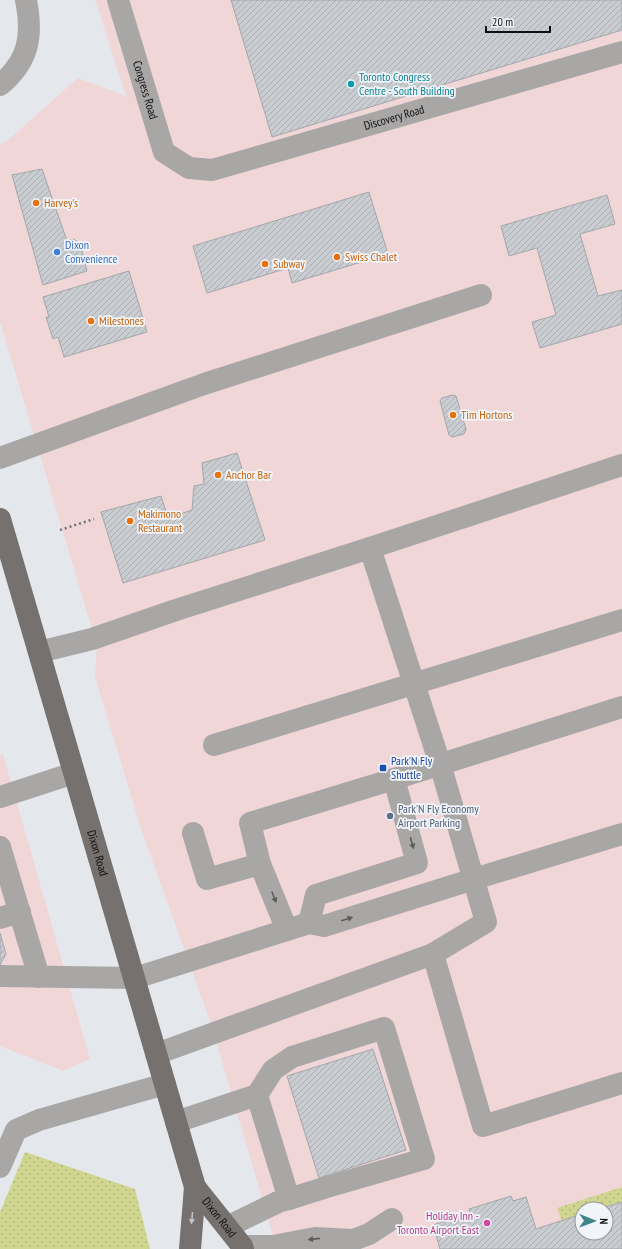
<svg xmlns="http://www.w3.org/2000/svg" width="622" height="1249" font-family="'PT Sans Narrow',sans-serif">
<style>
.commercial{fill:#f1d6d8;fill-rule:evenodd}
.grass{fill:url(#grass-dots)}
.building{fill:url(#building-hatch);stroke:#a2a6aa}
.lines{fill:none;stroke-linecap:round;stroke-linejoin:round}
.path{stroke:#6f7174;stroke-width:2.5;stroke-dasharray:2 3;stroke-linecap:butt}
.minor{stroke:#a9a7a6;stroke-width:22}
.major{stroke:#76716f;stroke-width:22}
.oneway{fill:#5c5b5c}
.oneway2{fill:#c0c0c2}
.culture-dot{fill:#0f9aa8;stroke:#f1f5fa;stroke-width:1.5}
.food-dot{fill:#e8710a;stroke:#f1f5fa;stroke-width:1.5}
.shop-dot{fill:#3f7fe0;stroke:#f1f5fa;stroke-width:1.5}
.transit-dot{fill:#1a4fb4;stroke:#f1f5fa;stroke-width:1.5}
.service-dot{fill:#5c6f8a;stroke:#f1f5fa;stroke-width:1.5}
.hotel-dot{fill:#d1479c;stroke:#f1f5fa;stroke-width:1.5}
.labels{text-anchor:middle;stroke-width:3.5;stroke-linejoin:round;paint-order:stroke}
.culture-label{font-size:12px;fill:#0d838f;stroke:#f1f5fa;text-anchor:start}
.street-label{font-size:12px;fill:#0e0f11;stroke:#f1f5fa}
.food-label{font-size:12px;fill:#c56008;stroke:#f1f5fa;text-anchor:start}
.shop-label{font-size:12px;fill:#366cbe;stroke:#f1f5fa;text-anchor:start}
.transit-label{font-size:12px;fill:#164399;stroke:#f1f5fa;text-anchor:start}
.service-label{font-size:12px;fill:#4e5e75;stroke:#f1f5fa;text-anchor:start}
.hotel-label{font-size:12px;fill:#b23c85;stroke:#f1f5fa;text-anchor:end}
</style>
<defs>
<pattern id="grass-dots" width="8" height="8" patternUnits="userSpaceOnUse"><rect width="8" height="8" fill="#d0d68f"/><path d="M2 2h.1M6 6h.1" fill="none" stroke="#b1b67a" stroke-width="1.8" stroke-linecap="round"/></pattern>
<pattern id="building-hatch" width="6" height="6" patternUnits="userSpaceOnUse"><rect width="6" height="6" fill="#c9cdd1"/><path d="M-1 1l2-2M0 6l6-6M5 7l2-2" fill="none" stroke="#abafb2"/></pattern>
</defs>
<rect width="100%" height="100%" fill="#e4e8ed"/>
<path class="commercial" d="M95 0H622V1249H277L210 1021 141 829 95 677 97 646 0 322V145L8 140 78 78 126 96ZM582 1209H606V1233H582Z
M3 754 90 1059 63 1071 0 1046V755Z"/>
<path class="grass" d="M25 1152 135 1189 150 1249H0V1212Z
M622 1187V1202L599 1209H582V1214L562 1221 557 1208Z"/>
<path class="building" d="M231 0H622V30L272 137Z
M42 169 67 241 74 239 80 244 87 271 43 285 12 175Z
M369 192 388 254 292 283 288 268 207 293 193 246Z
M607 195 615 224 580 234 598 296 622 290V324L540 348 532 322 556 315 537 248 509 256 501 226Z
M129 271 147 332 64 357 58 337 53 339 46 317H49L43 297Z
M452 395 456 396 466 429 464 434 452 437 449 435 440 401 442 398Z
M237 453 265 540 123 583 101 512 161 496 168 518 192 510 194 486 204 484 202 463Z
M0 933 6 954 0 965Z
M373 1049 406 1150 319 1178 287 1076Z
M511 1196 513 1201 526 1197 536 1229 582 1214V1233H606V1209H599L622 1202V1249H440L433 1225 470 1213 469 1209Z"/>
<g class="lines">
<path class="path" d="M60 530 94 519"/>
<g class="minor">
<path id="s1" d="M118 0 164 152 189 168 212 170 622 52"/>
<path d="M0 85C29 61 33 36 26 0"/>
<path d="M0 458 204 384 481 295"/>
<path d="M370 548 440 764 486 922 433 954"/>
<path d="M39 652 92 639 173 611 370 548 622 465"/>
<path d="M214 745 622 620"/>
<path d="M0 797 74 773"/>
<path d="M193 833 207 879 260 864 250 823 394 779 622 707"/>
<path d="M0 847 39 977"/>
<path d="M260 864 287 930"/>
<path d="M0 918 20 912"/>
<path d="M309 923 316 895 417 863 394 779"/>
<path d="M0 976 135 978 309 923 324 926 474 879 622 834"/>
<path d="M156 1054 433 954 483 1126 622 1083"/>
<path d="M176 1122 257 1095 273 1070 292 1057 384 1028 424 1159 327 1187 289 1199 257 1095"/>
<path d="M0 1167 16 1130 39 1120 165 1084"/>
<path d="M227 1227 278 1202 289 1199"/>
<path d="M242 1246H273L315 1238 353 1240"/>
<path d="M341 1247 353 1240 369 1234 392 1219"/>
</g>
<g class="major">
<path id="s2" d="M0 519 195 1187 190 1249"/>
<path id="s3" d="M195 1187 242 1246 243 1249"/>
</g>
</g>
<defs><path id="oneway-solid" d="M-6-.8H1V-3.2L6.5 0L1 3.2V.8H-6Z"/></defs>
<g class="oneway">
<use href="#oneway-solid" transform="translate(412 843) rotate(74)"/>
<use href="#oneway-solid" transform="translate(274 897) rotate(68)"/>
<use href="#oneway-solid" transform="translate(347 919) rotate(-18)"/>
<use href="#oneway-solid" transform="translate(314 1239) rotate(174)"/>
</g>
<use class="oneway2" href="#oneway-solid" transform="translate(192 1218) rotate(95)"/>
<circle class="culture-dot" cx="351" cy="84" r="4"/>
<g class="food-dot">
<circle cx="36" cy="203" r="4"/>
<circle cx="337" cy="257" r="4"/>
<circle cx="265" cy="264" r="4"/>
<circle cx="91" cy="321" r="4"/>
<circle cx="453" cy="415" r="4"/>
<circle cx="218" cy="475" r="4"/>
<circle cx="130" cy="521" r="4"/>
</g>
<circle class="shop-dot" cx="57" cy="252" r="4"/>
<rect class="transit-dot" x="379" y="764" width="8" height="8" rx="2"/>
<circle class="service-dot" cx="390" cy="816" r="4"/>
<circle class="hotel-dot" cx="487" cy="1223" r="4"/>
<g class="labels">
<g class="culture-label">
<text x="359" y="81">Toronto Congress<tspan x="359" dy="14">Centre - South Building</tspan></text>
</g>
<g class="street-label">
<text dy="4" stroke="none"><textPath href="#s1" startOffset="94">Congress Road</textPath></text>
<text dy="4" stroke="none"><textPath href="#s1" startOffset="401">Discovery Road</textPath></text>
<text dy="4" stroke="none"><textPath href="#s2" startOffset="348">Dixon Road</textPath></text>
<text dy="4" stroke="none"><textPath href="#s3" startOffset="39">Dixon Road</textPath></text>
</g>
<g class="food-label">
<text x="44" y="207">Harvey's</text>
<text x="345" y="261">Swiss Chalet</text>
<text x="273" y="268">Subway</text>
<text x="99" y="325">Milestones</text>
<text x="461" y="419">Tim Hortons</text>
<text x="226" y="479">Anchor Bar</text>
<text x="138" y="518">Makimono<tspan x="138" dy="14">Restaurant</tspan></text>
</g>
<g class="shop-label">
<text x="65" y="249">Dixon<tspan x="65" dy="14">Convenience</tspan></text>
</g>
<g class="transit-label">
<text x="391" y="765">Park'N Fly<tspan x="391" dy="14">Shuttle</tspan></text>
</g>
<g class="service-label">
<text x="398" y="813">Park'N Fly Economy<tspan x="398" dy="14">Airport Parking</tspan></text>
</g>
<g class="hotel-label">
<text x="479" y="1220">Holiday Inn -<tspan x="479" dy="14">Toronto Airport East</tspan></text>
</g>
</g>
<g transform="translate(594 1221) rotate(91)"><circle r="19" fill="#f1f5fa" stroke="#96999d"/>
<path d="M0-3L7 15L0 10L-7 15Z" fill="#3d8589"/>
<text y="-6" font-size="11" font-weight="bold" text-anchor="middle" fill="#0e0f11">N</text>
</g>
<path d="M486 26v6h64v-6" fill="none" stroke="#0e0f11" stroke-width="2"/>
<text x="492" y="26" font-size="12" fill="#0e0f11" stroke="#f1f5fa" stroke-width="3" paint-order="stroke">20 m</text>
</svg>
